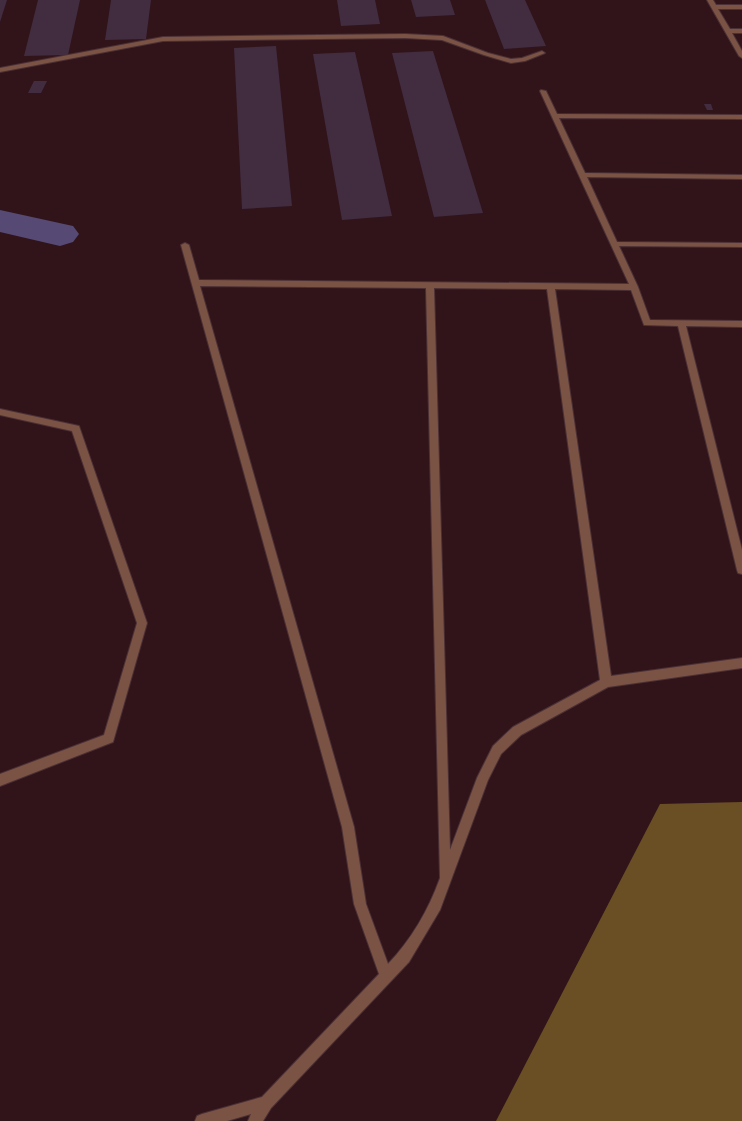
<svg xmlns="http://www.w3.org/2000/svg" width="742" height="1121" font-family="'Source Serif 4',serif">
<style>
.forest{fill:#6b4f24}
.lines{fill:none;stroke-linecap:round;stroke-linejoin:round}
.river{fill:#564a74;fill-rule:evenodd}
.building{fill:#422c3f}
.lane-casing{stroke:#4b3036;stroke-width:2}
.street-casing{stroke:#4b3036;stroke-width:2}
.lane{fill:#7b5344;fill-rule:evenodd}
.street{fill:#7b5344;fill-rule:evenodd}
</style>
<rect width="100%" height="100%" fill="#30141a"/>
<path class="forest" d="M742 802V1121H496L660 804Z"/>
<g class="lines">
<path class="river" d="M0 210 73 226 79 234 73 242 60 246 0 232Z"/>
</g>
<path class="building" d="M0 0H7L0 22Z
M38 0H80L68 55 24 56Z
M111 0H151L146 39 105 40Z
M337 0H375L380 24 341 26Z
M411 0H450L455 15 416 17Z
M485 0H525L546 46 504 49Z
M276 46 292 206 242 209 234 48Z
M433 51 483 213 434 217 392 53Z
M355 52 392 216 342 220 313 54Z
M34 81H47L41 93H28Z
M704 104H711L713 110H707Z"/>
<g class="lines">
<g class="lane-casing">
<path id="lane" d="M405 34 443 36 488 53 511 59 522 58 542 51 545 53 525 61 511 63 484 55 442 40 405 38 163 41 0 72V68L163 37Z"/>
</g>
<g class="street-casing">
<path id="street" d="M707 0H713L716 5H742V9H718L730 29H742V33H732L742 51V58L739 56Z
M541 90 546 91 557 114 742 115V119L559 118 585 173 742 175V179L587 177 617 242 742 243V247L619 246 638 287 650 320 742 321V327L686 326 742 550V574L738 573 737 570 678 326 644 325 631 290 555 289 611 676 742 658V668L608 687 521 735 501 754 488 780 440 910 409 962 271 1108 263 1121H248L251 1114 227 1121H195L197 1116 202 1114 262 1097 379 974 354 904 342 827 181 245 185 243 189 245 199 280 629 284 540 91ZM200 286 426 288 440 878C429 909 411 940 388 964L366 904 354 827ZM434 288 547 289 600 680 513 727 493 746 477 778 450 850Z
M0 409 79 426 147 623 113 742 0 786V774L104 735 137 623 72 431 0 415Z"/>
</g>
<use href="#lane" class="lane"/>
<use href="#street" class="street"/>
</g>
</svg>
